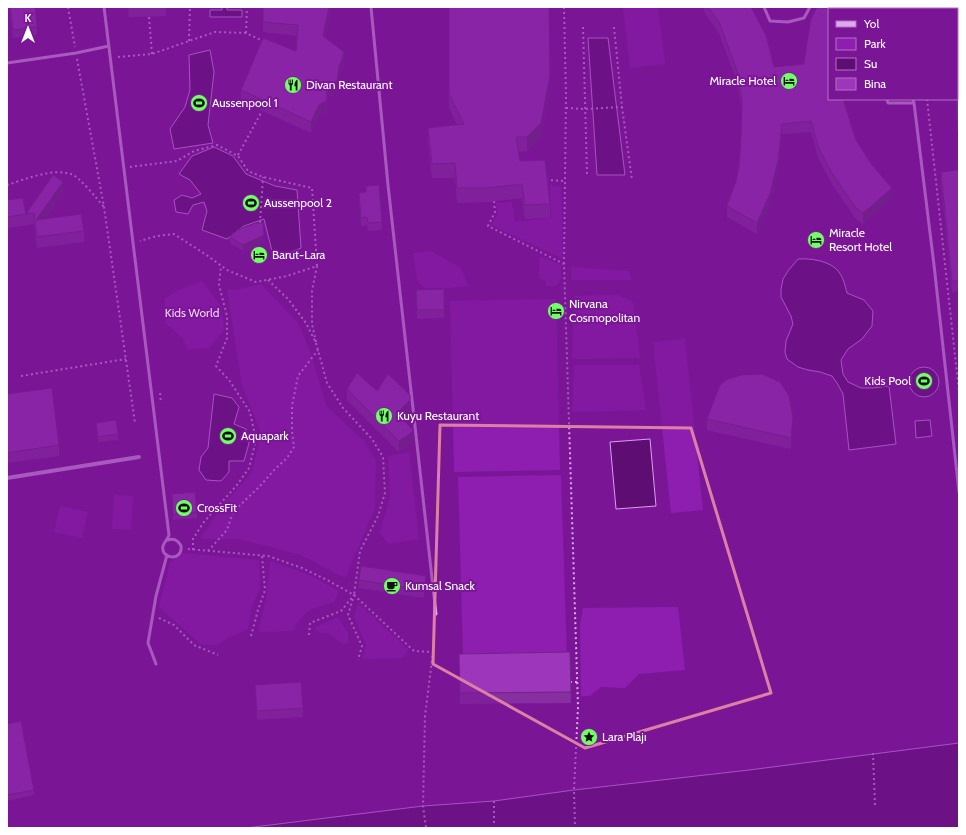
<svg xmlns="http://www.w3.org/2000/svg" width="966" height="835" font-family="Cabin,sans-serif">
<style>
.green{fill:#8e1eb0}
.water{fill:#5e0e73;stroke:#de9af4}
.lines{fill:none;stroke-linecap:round;stroke-linejoin:round}
.path{stroke:#e0a8f1;stroke-width:2;stroke-dasharray:2 3;stroke-linecap:butt}
.lane{stroke:#e0a8f1;stroke-width:3}
.street{stroke:#e0a8f1;stroke-width:4}
.wall{fill:#872ea1}
.shaded-wall{fill:#6e2683}
.building{fill:#9d36bb;stroke:#6e2683}
.marked{fill:none;stroke:#dd80a5;stroke-width:3;stroke-linejoin:round}
.labels{text-anchor:middle;stroke-width:4;stroke-linejoin:round;paint-order:stroke}
.poi-label{font-size:12px;fill:#fff;stroke:#7a1696;text-anchor:start}
.park-label{font-size:12px;fill:#f2cffc;stroke:#7a1696}
</style>
<rect width="100%" height="100%" fill="#7a1696"/>
<path class="green" d="M623 7H658L665 64 630 68Z
M550 185 561 187 563 259 491 225 498 214 496 203 512 202 515 222 551 218Z
M431 251 461 268 468 286 450 288H424L417 280 413 253Z
M540 256 561 265V279L556 286H546L545 280 539 279V263Z
M571 267 629 271 631 280H571Z
M202 281 220 305 225 329 209 348 188 349 182 337 165 323V298L179 290Z
M261 284 298 323 310 351 326 406 363 440 376 460 375 508 345 578 301 555 239 539H200L220 509 252 472 261 433 242 385 227 289 237 290 252 286Z
M618 295 633 302 640 358 572 359 574 296Z
M556 299 560 470 454 472 450 301Z
M685 339 703 510 671 513 653 342Z
M574 365H639L646 410 572 412Z
M409 452 419 539 388 544 380 533 390 496 388 456Z
M561 475 567 658 463 654 458 477Z
M114 495 133 496 131 530 112 529Z
M60 506 88 512 82 538 54 532Z
M183 553 259 560 260 589 252 605 248 629 228 638 218 645H202L159 607 170 563Z
M270 561 309 575 339 591 334 602 309 610 296 624 294 631 258 632 266 599Z
M358 603 408 649 403 658 362 659 366 645 354 616Z
M678 607 685 670 639 674 625 688 601 687 590 696H581L580 624 583 608Z
M338 617 348 633V643L343 644 328 633H320L314 628Z"/>
<path class="water" d="M222 7H227V10H242V17H210V10H222Z
M588 38H608L625 175H597Z
M210 50 214 72 208 125 213 143 174 149 170 129 185 107 190 90 189 55Z
M214 147 233 156 246 174 275 186 297 190 301 248 274 259 264 219 244 226 227 239 202 230 207 211 204 202 193 205 188 214 176 212 174 200 182 195 192 198 201 194 190 180 179 174 192 156Z
M798 259C811 258 831 261 839 272 844 279 845 286 847 293L864 300 873 311 872 326 862 339 848 349 841 360 843 374 848 382 861 388H873L889 386 896 444 849 450 843 394 837 383 832 376 820 372 808 370 798 367 787 359 785 352 786 341 793 324 791 316 781 297V289L783 279 788 271Z
M909 382a15 15 0 1 1 30 0a15 15 0 1 1-30 0Z
M214 394 232 398 239 407 234 424 246 429 249 443 244 461H229V472L221 481 206 480 199 470 201 457 208 448Z
M930 420 932 436 916 438 915 421Z
M650 439 656 506 616 509 610 442Z
M959 743V828H246L423 806 494 801 574 790 749 770Z"/>
<g class="lines">
<path class="path" d="M68 7 75 47
M564 7 566 96 564 264
M917 7V9
M149 17 152 54
M583 27 587 174
M614 27 622 107 632 180
M246 33 247 7
M189 41 190 7
M118 57 152 54 189 41 215 32 246 33 263 41
M77 59 104 207 135 423
M927 99 959 392
M566 108 585 109 622 107
M238 155 262 111
M130 167 177 161 194 151 217 145 238 156 248 171 263 177 312 188 317 266 287 276 256 282 227 270 208 256 174 234 157 236 140 241
M546 180 565 181
M7 185C26 179 52 168 71 174 80 177 97 199 104 207
M494 201 495 212 488 226 564 264 578 707 574 790 575 826
M260 223 263 177
M268 280 288 299 306 323 316 343 327 383 343 408 372 439 383 457 385 493 378 516 360 551 354 595
M316 342 312 324V291L317 266
M21 376 126 359
M160 393 161 403
M188 549 268 556 302 568 327 580 354 595 414 651 433 652 425 716 423 806 426 828
M193 550V539L203 523 237 485 249 468 256 440 250 412 229 380 216 366 227 338V316L219 285 221 266
M208 551 227 530 233 512 260 486 275 469 287 458 294 447 292 431V406L298 376 318 350
M159 618 174 625 194 645 218 655
M309 635 310 623 341 611 354 595 348 615 362 646 358 660
M251 636 258 610 265 590 262 556
M570 682H577
M873 753 875 806
M494 801V826"/>
<path class="lane" d="M104 7 169 535C168 539 164 542 163 546 160 559 183 562 181 546 178 540 174 538 168 540
M371 7 388 185 436 614
M764 7 770 21 788 22 804 18 810 7
M901 7V9
M7 63 76 53 109 46
M887 99 888 103H914L913 99
M914 103 934 265 959 492
M156 664 148 643 156 596 167 555"/>
<path class="street" d="M7 478 139 457"/>
</g>
<path class="wall" d="M9 7H35L37 27V35L13 38Z
M128 7H166V16L129 17Z
M263 7H332L325 38 344 63 339 77 337 92 327 97V111L319 116 311 133 241 101V90L296 51 297 36 263 32Z
M449 7 550 90 541 138 527 151 518 152 520 161 550 204V218L525 219 522 198 488 202 457 203 455 178H432L428 142V128L457 125 449 108Z
M704 7H751L774 67 804 64 817 7H857L856 9H829L843 100 856 140 892 199 863 224 856 219 832 184 819 160 811 132 782 134 778 172 770 205 757 234 727 217V206L736 181 739 166 741 138 742 109 737 82 719 33 704 12Z
M959 37V59L957 56V38Z
M959 97V131H957L956 99Z
M959 170V291L952 292 941 183V172Z
M366 186 382 222V230L368 231 367 225 361 226 359 193 366 192Z
M63 193 45 219 84 231V242L37 248 34 224 7 228V200L26 214Z
M230 237 264 241 243 251 230 243Z
M416 290 444 310V318L417 319Z
M347 389 377 391 410 411 402 419 414 442 399 452 347 400Z
M7 394 59 445V456L7 463Z
M707 419 793 429 791 449 707 430Z
M96 423 118 434V440L98 442Z
M172 494 197 512V518L173 520Z
M359 580 426 584 424 598 359 588Z
M570 652 571 703 460 704 459 654Z
M255 685 303 708V717L257 720Z
M7 724 34 790V795L7 801Z"/>
<path class="shaded-wall" d="M329 7H332L323 47V36Z
M852 7H857L856 9H851Z
M344 52V63L339 77 337 92 327 97V86L339 67Z
M550 76V90L541 138 527 151V137Z
M327 100V111L319 116 311 133V122L319 105Z
M782 124V134L778 172 770 205 757 234V223Z
M63 182V193L36 231V220Z
M892 188V199L863 224V213Z
M264 235V241L243 251V245Z
M410 400V411L397 424V413Z
M793 418V429L791 449V438Z
M414 431V442L399 452V441Z
M426 576V584L424 598V590Z"/>
<path class="building" d="M10 7H35L37 27 13 30Z
M263 7H329L323 36 344 52 339 67 337 81 327 86V100L319 105 311 122 241 90 263 38 296 51 298 25 263 22Z
M449 7H549L550 76 541 123 527 137H516L520 161 545 160 550 204 525 205 522 184 488 188H457L455 163 432 164 428 128 464 124 449 94Z
M708 7H751L766 35 774 67 804 64 807 42 811 19 817 7H852L851 9H829V99H843L856 140 872 165 892 188 863 213 856 208 832 173 819 149 811 121 782 124 778 161 770 194 757 223 727 206 736 181 739 166 741 138 742 99 737 71 719 22Z
M896 7H900V9H891V8Z
M959 37V53L957 50V38Z
M957 97H959V125H957L956 99H957Z
M959 170V281H952L941 172Z
M53 175 63 182 36 220 81 214 84 231 37 237 34 213 7 217V200L23 198 26 214Z
M379 185 382 222 368 223 367 217 361 218 359 193 366 192V186Z
M256 223H263L264 235 243 245 230 237 242 228Z
M444 289V310H417L416 290Z
M357 373 377 391 388 374 410 395V400L397 413 414 431 399 441 347 389Z
M762 374 780 382 789 396 793 418 791 438 707 419 720 385 728 379 742 375Z
M52 388 59 445 7 453V394Z
M116 420 118 434 98 437 96 423Z
M195 492 197 512 173 514 172 494Z
M361 566 426 576 424 590 359 580Z
M570 652 571 692 460 693 459 654Z
M301 682 303 708 257 711 255 685Z
M21 721 34 790 7 795V724Z"/>
<path d="M0 0H966V835H0ZM440 425 691 428 771 693 585 748 433 664Z" fill="#7a1696" fill-opacity=".55" fill-rule="evenodd"/>
<path class="marked" d="M440 425 691 428 771 693 585 748 433 664Z"/>
<defs>
<g id="hotel-disc" transform="scale(0.9)"><circle r="9.5" fill="#73ff68" stroke="#7a1696"/><path d="M-6-4.5h1.5V1H6V5H4.5V3h-9V5H-6ZM-4 0a1.8 1.8 0 1 1 3.6 0ZM.5 0V-2.5h3Q6-2.5 6 0Z" fill="#111"/></g>
<g id="restaurant-disc" transform="scale(0.9)"><circle r="9.5" fill="#73ff68" stroke="#7a1696"/><path d="M-5-6h1v4h1v-4h1v4h1v-4h1v5L-1.5 .5V6h-2V.5L-5-1ZM5-6V6H3V1.5H1.5Q1.5-4 5-6Z" fill="#111"/></g>
<g id="stadium-disc" transform="scale(0.9)"><circle r="9.5" fill="#73ff68" stroke="#7a1696"/><path d="M0-5a6.5 5 0 1 0 0 10a6.5 5 0 1 0 0-10ZM-3.5-1.8h7v3.6h-7Z" fill="#111"/></g>
<g id="cafe-disc" transform="scale(0.9)"><circle r="9.5" fill="#73ff68" stroke="#7a1696"/><path d="M-5.5-4.5H6V0H3Q3 3.5 0 3.5H-2.5Q-5.5 3.5-5.5 0ZM3-3.2v2h1.7v-2ZM-6 4.5H4V6H-6Z" fill="#111"/></g>
<g id="sight-disc" transform="scale(0.9)"><circle r="9.5" fill="#73ff68" stroke="#7a1696"/><path d="M0-6L1.8-2.2L6-1.7L2.9 1.2L3.7 5.4L0 3.3L-3.7 5.4L-2.9 1.2L-6-1.7L-1.8-2.2Z" fill="#111"/></g>
</defs>
<g fill-rule="evenodd">
<use href="#hotel-disc" x="789" y="81"/>
<use href="#restaurant-disc" x="293" y="85"/>
<use href="#stadium-disc" x="199" y="103"/>
<use href="#stadium-disc" x="251" y="203"/>
<use href="#hotel-disc" x="816" y="240"/>
<use href="#hotel-disc" x="259" y="255"/>
<use href="#hotel-disc" x="556" y="311"/>
<use href="#stadium-disc" x="924" y="381"/>
<use href="#restaurant-disc" x="384" y="416"/>
<use href="#stadium-disc" x="228" y="436"/>
<use href="#stadium-disc" x="184" y="508"/>
<use href="#cafe-disc" x="392" y="586"/>
<use href="#sight-disc" x="589" y="737"/>
</g>
<g class="labels">
<g class="poi-label">
<text x="776" y="85" text-anchor="end">Miracle Hotel</text>
<text x="306" y="89">Divan Restaurant</text>
<text x="212" y="107">Aussenpool 1</text>
<text x="264" y="207">Aussenpool 2</text>
<text x="829" y="237">Miracle<tspan x="829" dy="14">Resort Hotel</tspan></text>
<text x="272" y="259">Barut-Lara</text>
<text x="569" y="308">Nirvana<tspan x="569" dy="14">Cosmopolitan</tspan></text>
<text x="911" y="385" text-anchor="end">Kids Pool</text>
<text x="397" y="420">Kuyu Restaurant</text>
<text x="241" y="440">Aquapark</text>
<text x="197" y="512">CrossFit</text>
<text x="405" y="590">Kumsal Snack</text>
<text x="602" y="741">Lara Plajı</text>
</g>
<g class="park-label">
<text x="192" y="317">Kids World</text>
</g>
</g>
<rect width="966" height="835" fill="none" stroke="#ffffff" stroke-width="16"/>
<rect x="828" y="8" width="130" height="92" fill="#7a1696" stroke="#af73c0"/>
<rect x="836" y="21" width="20" height="6" fill="#e0a8f1" stroke="#af73c0"/>
<text x="864" y="28" font-size="12" fill="#ffffff">Yol</text>
<rect x="836" y="38" width="20" height="12" fill="#8e1eb0" stroke="#af73c0"/>
<text x="864" y="48" font-size="12" fill="#ffffff">Park</text>
<rect x="836" y="58" width="20" height="12" fill="#5e0e73" stroke="#af73c0"/>
<text x="864" y="68" font-size="12" fill="#ffffff">Su</text>
<rect x="836" y="78" width="20" height="12" fill="#9d36bb" stroke="#af73c0"/>
<text x="864" y="88" font-size="12" fill="#ffffff">Bina</text>
<g transform="translate(28 28)" stroke="#7a1696" stroke-width="3" paint-order="stroke">
<path d="M0-3L7 15L0 10L-7 15Z" fill="#ffffff"/>
<text y="-6" font-size="11" font-weight="bold" text-anchor="middle" fill="#ffffff">K</text>
</g>
</svg>
